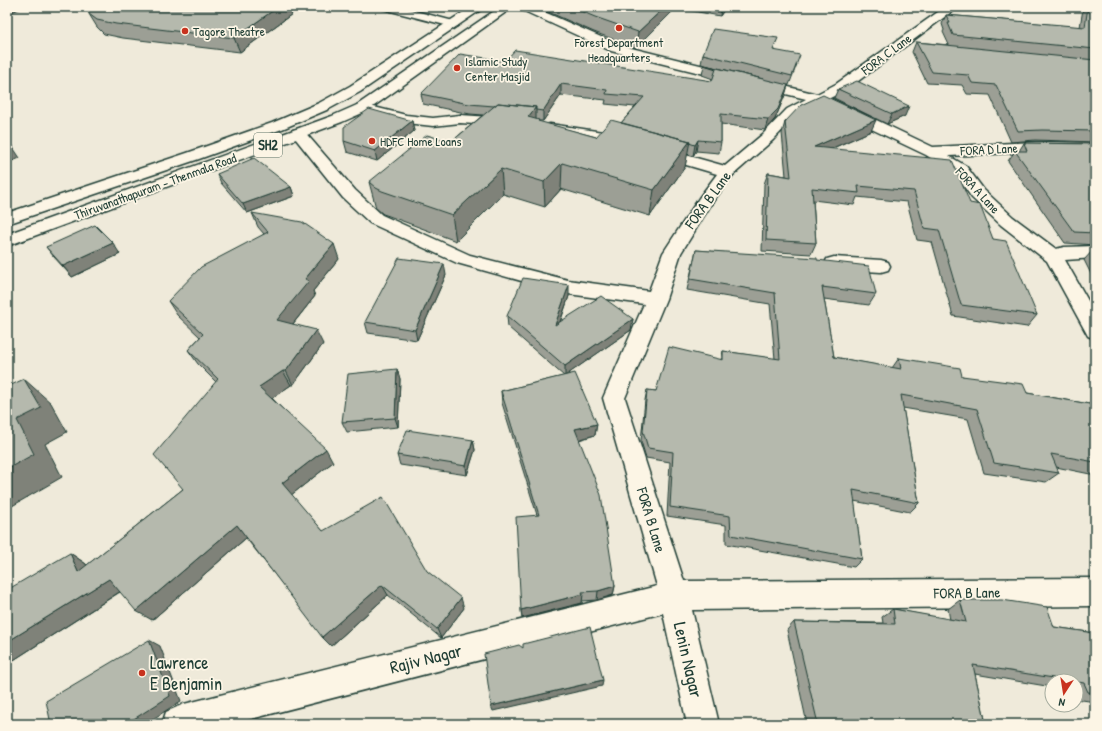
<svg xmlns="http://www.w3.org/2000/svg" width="1102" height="731" font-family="'Patrick Hand',sans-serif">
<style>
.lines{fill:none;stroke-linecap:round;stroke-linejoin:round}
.minor-casing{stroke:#1f3d34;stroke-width:3}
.primary-casing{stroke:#1f3d34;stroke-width:3}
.minor{fill:#fcf5e5;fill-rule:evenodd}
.primary{fill:#fcf5e5;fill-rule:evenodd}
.wall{fill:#9c9f95;stroke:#1f3d34;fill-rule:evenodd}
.shaded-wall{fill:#7f8279;stroke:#1f3d34}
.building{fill:#b5b9ad;stroke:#1f3d34}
.poi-dot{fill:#c8321e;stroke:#fcf5e5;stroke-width:1.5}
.labels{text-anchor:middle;stroke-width:3.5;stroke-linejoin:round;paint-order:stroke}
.far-poi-label{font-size:13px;fill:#1f3d34;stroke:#fcf5e5;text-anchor:start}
.far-street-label{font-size:13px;fill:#1f3d34;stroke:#fcf5e5}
.shield{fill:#fcf5e5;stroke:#617469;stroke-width:1}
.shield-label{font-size:14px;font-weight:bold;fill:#1f3d34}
.street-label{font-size:15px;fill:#1f3d34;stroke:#fcf5e5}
.near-street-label{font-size:18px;fill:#1f3d34;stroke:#fcf5e5}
.near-poi-label{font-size:18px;fill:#1f3d34;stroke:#fcf5e5;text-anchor:start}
</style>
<rect width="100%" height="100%" fill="#efeada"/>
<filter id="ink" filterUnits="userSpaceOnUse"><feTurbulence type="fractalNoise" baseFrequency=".025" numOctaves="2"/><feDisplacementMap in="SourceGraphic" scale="8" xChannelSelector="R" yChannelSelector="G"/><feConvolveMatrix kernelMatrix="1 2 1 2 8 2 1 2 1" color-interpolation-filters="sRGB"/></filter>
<g filter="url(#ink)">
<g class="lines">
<g class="minor-casing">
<path id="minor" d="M381 7H400L457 22 459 24 457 26 453 27 383 9Z
M518 7H533L619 45 817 94 836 84 945 7H958L846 90 830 98 933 147 1035 142 1095 143V153L1035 152 949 156 966 166 984 190 1013 217 1056 249 1064 247 1095 246V258L1065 260 1095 313V339L1088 336 1047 261 1001 225 972 198 954 172 926 155 819 104 797 115 773 140 733 175 714 200 681 253 666 299 625 398 684 581 1095 578V606L692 610 719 724H687L663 613 232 724H162L166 712 184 704 657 586 603 398 644 304 568 294 457 263 370 223 343 198 291 133 293 130 298 129 303 130 355 190 382 215 470 255 568 280 649 291 663 253 699 198 717 174 652 155 649 152 652 149 657 147 725 166 763 134 787 109 806 99 611 51 520 9Z
M362 104 406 115 433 118 460 115 506 118 511 119 513 122 511 125 506 126 460 123 433 126 406 123 357 111 355 108 357 105Z
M550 124 603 132 631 140 634 143 631 146 626 148 602 141 545 131 543 128 545 125Z
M834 257 881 260 888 262 890 266 888 270 881 272 834 269 827 267 825 263 827 259Z"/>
</g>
<g class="primary-casing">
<path id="primary" d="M471 7H485L360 92 329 109 282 129 199 159 7 224V213L187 153 272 123 319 103 350 86Z
M500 7H513L367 111 342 122 7 246V234L332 116 357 105Z"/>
</g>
<use href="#minor" class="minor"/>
<use href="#primary" class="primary"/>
</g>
<path class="wall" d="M71 7H290L292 14 240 52 123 38 104 34 97 27 89 14V10Z
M537 7H726L720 16 676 8 636 48 594 32Z
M1084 7H1095V142L1035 140 1011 142 990 95 967 94 962 85 927 83 912 52 916 42 949 45 943 32 944 30 942 24 946 15 1080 27 1083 9Z
M774 50 797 64 789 85H788L785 95 775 119 765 130 721 124V142L719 153 696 151 693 156 687 154 685 167 650 216 561 189 545 207 503 194 456 241 389 216 383 214 376 208 369 182 451 142 483 115 470 114 423 104 421 94 505 61 712 81 713 79 702 75 704 65 763 79 701 64 703 54ZM561 95 606 100 605 104 635 107 621 123 596 137 539 122V121H543Z
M838 89 905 116 887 124 834 98Z
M412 121 414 131 377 161 347 152 344 141Z
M785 122 871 131 831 149 970 203 993 239 1037 315 1027 327 953 316 932 242 917 240 907 202 857 197 854 205 813 200 816 243 811 254 762 251 764 184 768 173 786 176 782 133Z
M1024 143 1095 144V245L1065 243 1008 161 1015 151H1019Z
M217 174 291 187 294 196 247 213 221 183Z
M252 213 339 259 313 291 315 296 293 324 323 344 293 385H291L272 398 333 462 291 495 323 531 427 571 464 608 441 638 388 595 331 646 246 538 152 620 120 592 9 663 70 553 86 564 87 565 183 489 216 382 198 364 188 350 200 337 177 315 168 301 264 234 258 227Z
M46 247 120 254 72 277 54 257Z
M1094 249H1095V282L1084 260Z
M696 250 817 260 876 294 869 305 824 299 834 357 892 368 899 358 962 376 1027 393 1095 405V475L1056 467 1059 473 1046 482 984 473 968 419 903 408 919 503 910 512 854 501 862 559 854 567 726 544V525L667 516 670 462 646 458 641 441 645 400 647 390 656 391 721 360 723 351 775 359 770 304 687 290Z
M446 275 417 340 368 333 365 322Z
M569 296 560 323 633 319 631 330 566 375 597 424 595 435 579 440 615 586 613 595 597 600 582 601V603L522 618 521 610 537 515 502 403 501 391 564 376 508 327 507 316Z
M397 369 400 379 398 427 347 432 342 422Z
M473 440 475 450 467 475 400 465 397 455Z
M960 600 1054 627 1095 633V702L1076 699V681H1052V687L975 674 986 724H807L787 630 794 622 883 623 882 617 893 609 950 620 948 609Z"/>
<path class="shaded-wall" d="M7 7H24L7 14Z
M278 7H290L292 14 240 52 234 38Z
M665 7H677L636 48 638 32Z
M721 7H726L720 16Z
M561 84V95L543 121V111Z
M788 85 785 95 775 119 765 130 768 119Z
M909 106 905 116 887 124 892 114Z
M536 107V131L528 117Z
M876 120 871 131 810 158 814 147Z
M412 121 414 131 377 161 375 151Z
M698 140 696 151 693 156 695 145Z
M690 141 685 167 650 216 654 190Z
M10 143 20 158 7 163V144Z
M562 163 561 189 545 207 544 182Z
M501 169 503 194 456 241 452 215Z
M291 187 294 196 247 213 243 204Z
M113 243 120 254 72 277 63 266Z
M334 244 339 259 313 291 315 296 284 335 277 320 305 279Z
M444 264 446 275 417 340 415 330Z
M569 285V296L555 336V325Z
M633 319 631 330 565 376V366Z
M316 330 323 344 293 385 286 371Z
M397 369 400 379 398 427 395 418Z
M283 371 291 385 268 401 259 387Z
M24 379 51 403 67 432 45 444 62 477 7 509V469Z
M597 424 595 435 574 441 575 429Z
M473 440 475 450 467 475 466 466Z
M326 449 333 462 290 496 282 483Z
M237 525 247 537 152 620 136 611Z
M70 553 86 564 94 582 78 572Z
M109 579 124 589 9 663 7 662V642Z
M382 585 388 595 331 646 322 637Z
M615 586 613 595 597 600 598 591Z
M583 594 582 603 522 618 521 610Z
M461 598 464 608 441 638 437 629Z
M149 640 160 646 181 701 145 724H126Z
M603 680 602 686 493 711 491 706Z"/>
<path class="building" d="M89 7H278L234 38 116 24 97 20 89 14Z
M571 7H665L638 32 595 17Z
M1088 7H1095V49L953 35 948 23H950L946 15 1085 27Z
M713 29 778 38 773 50 800 55 792 76 703 54Z
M916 42 1095 60V131L1042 130 1018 131 996 85 972 83 968 75 932 72Z
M515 50 712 81 716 69 704 65 788 85 778 109 768 119 721 114V142L698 140 695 145 689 143 690 141 621 123 644 97 606 94 607 90 561 84 543 111 536 110V107L498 103 494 106 469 104 421 94 460 54 505 61Z
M857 81 909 106 892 114 838 89Z
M823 95 876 120 814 147 952 160 970 203 980 205 993 239 1006 241 1037 315 961 305 939 230 924 228 914 191 858 186 859 193 812 188 816 243 766 240 768 173 791 177 785 122 801 105Z
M498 103 536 107 528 117 539 120 538 121 596 137 611 120 690 141 654 190 562 163 544 182 501 169 452 215 382 191 376 188 369 182 427 135 451 142Z
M369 109 412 121 375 151 344 141V127Z
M7 140 10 143 7 144Z
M1024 143 1095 144V233L1074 232 1015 151H1027Z
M254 158 291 187 243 204 217 174Z
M252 213 302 222 334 244 305 279 309 281 277 320 316 330 286 371H283L259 387 326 449 282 483 323 531 383 497 427 571 461 598 437 629 382 585 322 637 237 525 136 611 109 579 7 642V590L70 553 78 572 183 489 154 455 218 379 188 350 203 334 168 301 201 267 268 232Z
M95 225 113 243 63 266 46 247Z
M696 250 817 258V260L869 266 876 294 822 287 834 357 901 369 899 358 960 368 962 376 1023 384 1027 393 1095 405V462L1051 454 1059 473 994 463 977 409 901 395 919 503 853 490 862 559 731 535 730 516 670 507 673 452 648 448 643 431 647 390 656 391 669 347 723 360V351L780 359 775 293 690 279Z
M399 258 444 264 415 330 365 322Z
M523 278 569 285 555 325 601 296 633 319 565 366 507 316Z
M397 369 395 418 342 422 348 374Z
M575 373 597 424 575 429 601 495 615 586 598 591 582 592 583 594 521 610 516 517 539 515 501 391Z
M24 379 41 408 17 420 34 454 7 469V387Z
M407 430 473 440 466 466 397 455Z
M960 600H1002L1047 607 1054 627 1095 633V693L1088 692 1084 683 973 665 986 724H818L794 622 895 624 893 609 966 622Z
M590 627 603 680 491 706 484 654 519 645 523 648V644Z
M149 640 170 696 126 724H51L46 701Z"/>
</g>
<g class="poi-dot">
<circle cx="619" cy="28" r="4"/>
<circle cx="185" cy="31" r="4"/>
<circle cx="457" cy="68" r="4"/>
<circle cx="372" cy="141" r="4"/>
<circle cx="142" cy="673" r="4"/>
</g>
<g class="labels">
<g class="far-poi-label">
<text x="193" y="36">Tagore Theatre</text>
<text x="619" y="47" text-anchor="middle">Forest Department<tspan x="619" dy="15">Headquarters</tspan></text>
<text x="465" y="66">Islamic Study<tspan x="465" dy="15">Center Masjid</tspan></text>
<text x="380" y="146">HDFC Home Loans</text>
</g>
<g class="far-street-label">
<text transform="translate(886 54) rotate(-37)" y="5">FORA C Lane</text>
<text transform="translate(989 149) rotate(-3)" y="5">FORA D Lane</text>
<text transform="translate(155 186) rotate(-20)" y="5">Thiruvanathapuram - Thenmala Road</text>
<text transform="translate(978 190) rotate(47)" y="5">FORA A Lane</text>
</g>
<rect class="shield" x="254" y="133" width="28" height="24" rx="3"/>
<g class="shield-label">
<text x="268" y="150">SH2</text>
</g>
<g class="street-label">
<text transform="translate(708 200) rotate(-54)" y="5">FORA B Lane</text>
<text transform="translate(651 520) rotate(73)" y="5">FORA B Lane</text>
<text transform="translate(967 593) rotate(-1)" y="5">FORA B Lane</text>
</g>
<g class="near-street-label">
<text transform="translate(426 659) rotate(-14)" y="6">Rajiv Nagar</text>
<text transform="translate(688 660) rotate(77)" y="6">Lenin Nagar</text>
</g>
<g class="near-poi-label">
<text x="150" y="669">Lawrence<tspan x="150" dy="21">E Benjamin</tspan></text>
</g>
</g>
<rect width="1102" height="731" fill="none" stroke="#fcf5e5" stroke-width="24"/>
<rect x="12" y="12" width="1078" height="707" fill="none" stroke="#1f3d34" stroke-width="1.5" filter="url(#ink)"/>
<g transform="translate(1064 693) rotate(192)"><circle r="19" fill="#fcf5e5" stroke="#a4ab9e"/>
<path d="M0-3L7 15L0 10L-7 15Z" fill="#c8321e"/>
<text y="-6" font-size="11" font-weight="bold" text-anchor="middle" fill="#1f3d34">N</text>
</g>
</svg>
